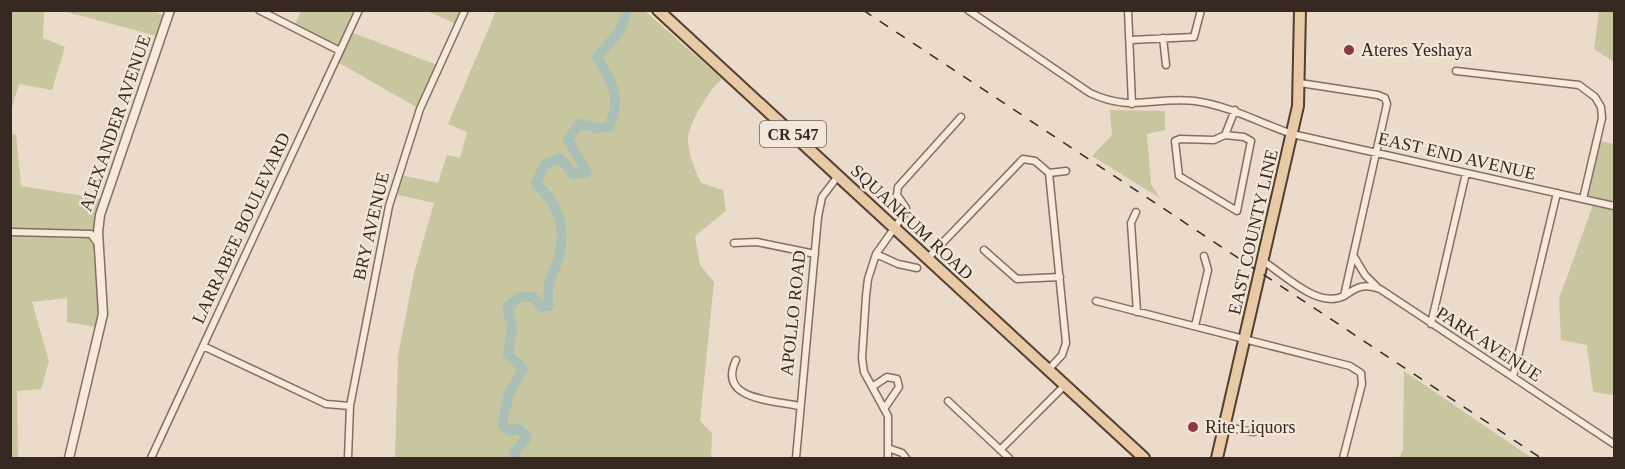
<svg xmlns="http://www.w3.org/2000/svg" width="1625" height="469" font-family="'Times New Roman',serif">
<style>
.green{fill:#c8c69f}
.lines{fill:none;stroke-linecap:round;stroke-linejoin:round}
.river{stroke:#aabfb6;stroke-width:10}
.minor-casing{stroke:#856e60;stroke-width:9}
.tertiary-casing{stroke:#856e60;stroke-width:11}
.primary-casing{stroke:#543d33;stroke-width:14}
.minor{stroke:#f6eadc;stroke-width:6}
.tertiary{stroke:#f6eadc;stroke-width:8}
.primary{stroke:#e9caa6;stroke-width:10}
.rail{stroke:#372922;stroke-width:1.5;stroke-dasharray:10 10;stroke-linecap:butt}
.poi-dot{fill:#8e3645;stroke:#f2e7d9;stroke-width:2}
.labels{text-anchor:middle;stroke-width:4.5;stroke-linejoin:round;paint-order:stroke}
.shield{fill:#f2e7d9;stroke:#6f6259;stroke-width:1.5}
.shield-label{font-size:16px;font-weight:bold;fill:#372922}
.poi-label{font-size:18px;fill:#372922;stroke:#f2e7d9;text-anchor:start}
.street-label{font-size:18px;fill:#372922;stroke:#f2e7d9}
</style>
<rect width="100%" height="100%" fill="#eadbca"/>
<path class="green" d="M11 10 44 11 43 38 65 47 52 90 19 84 11 111Z
M63 11H153L168 17 161 37Z
M301 11H357L348 31 437 65 418 108 334 60 338 49 293 28Z
M427 11H464L458 25Z
M496 11H645L722 79C710 88 687 126 688 141 689 156 695 170 701 183L723 190 726 211 695 236 700 265 714 282 700 421 712 433 711 458H395L398 356 414 273 434 203 394 194 401 175 438 183 447 155 460 158 467 132 448 124Z
M1599 11H1614V62L1594 49Z
M1110 110 1165 111V130L1147 134 1151 184 1160 198 1092 156 1112 135Z
M11 133 16 135 21 186 103 199 104 301 102 328 67 322V298L32 302 49 361 41 389 17 391 18 458H11Z
M1596 140 1614 144 1613 395 1593 392 1587 345 1561 340 1559 299 1594 202 1584 200Z
M1404 371 1532 458H1399L1403 450Z"/>
<g class="lines">
<path class="river" d="M514 458 515 452 527 437 519 429 510 431 502 425 509 393 523 369 508 354 512 328 507 308 520 297H533L541 307 549 306C546 289 550 280 556 265 568 234 561 206 536 184L545 164 560 158 573 174 587 172 568 140 579 124 597 128 609 127C622 96 613 85 597 57L620 31 627 10"/>
<g class="minor-casing">
<path id="minor" d="M259 10 340 51
M968 10 1090 93C1133 113 1155 96 1195 101 1230 106 1260 123 1292 134L1614 206
M1128 10 1132 104
M1163 38 1166 65
M1130 40 1194 37 1201 10
M1456 71 1579 85 1595 97 1601 107 1602 118 1583 199
M1225 135 1244 137 1251 141 1237 211 1179 176 1175 141 1180 139 1214 140 1225 135 1235 110
M1136 212 1131 223 1137 312
M10 232 91 234 98 244
M734 243 757 242 815 254
M984 250 1017 279 1060 277
M876 254 898 264 917 268
M1353 255 1365 275 1377 287
M927 259 1023 159 1035 161 1049 173 1066 171
M1263 261C1285 275 1318 309 1344 296L1387 104 1385 98 1378 95 1300 83
M1344 296C1357 287 1364 283 1380 289L1614 444
M1096 301 1350 366 1361 373 1362 384 1343 458
M1431 324 1466 173
M1195 326 1208 270 1204 256
M203 346 326 404 350 406
M736 360C717 400 772 400 799 406
M1049 369 1062 355 1066 343 1049 173
M1513 377 1557 193
M872 387 887 377 897 379 899 387 884 409
M948 401 1009 458
M1225 427 1254 432
M888 448V416L864 372 862 358 866 296 868 279 876 254 905 213 906 208 897 195 898 187 961 117
M1000 450 1065 385
M151 458 359 10
M348 458 350 406 389 206 420 109 465 10
M796 458 818 217 822 197 838 176
M888 458V448L902 453 906 458"/>
</g>
<g class="tertiary-casing">
<path id="tertiary" d="M69 458 103 314 98 232 100 215 170 10"/>
</g>
<g class="primary-casing">
<path id="primary" d="M658 10 1144 458
M1217 458 1298 106 1300 10"/>
</g>
<use href="#minor" class="minor"/>
<use href="#tertiary" class="tertiary"/>
<use href="#primary" class="primary"/>
<path class="rail" d="M863 10 1541 458"/>
</g>
<g class="poi-dot">
<circle cx="1349" cy="50" r="6"/>
<circle cx="1193" cy="427" r="6"/>
</g>
<g class="labels">
<rect class="shield" x="760" y="121" width="66" height="26" rx="4.5"/>
<g class="shield-label">
<text x="793" y="140">CR 547</text>
</g>
<g class="poi-label">
<text x="1361" y="56">Ateres Yeshaya</text>
<text x="1205" y="433">Rite Liquors</text>
</g>
<g class="street-label">
<text transform="translate(115 123) rotate(-71)" y="6">ALEXANDER AVENUE</text>
<text transform="translate(1457 156) rotate(13)" y="6">EAST END AVENUE</text>
<text transform="translate(912 222) rotate(43)" y="6">SQUANKUM ROAD</text>
<text transform="translate(371 226) rotate(-77)" y="6">BRY AVENUE</text>
<text transform="translate(241 228) rotate(-65)" y="6">LARRABEE BOULEVARD</text>
<text transform="translate(1253 232) rotate(-77)" y="6">EAST COUNTY LINE</text>
<text transform="translate(793 313) rotate(-84)" y="6">APOLLO ROAD</text>
<text transform="translate(1489 344) rotate(33)" y="6">PARK AVENUE</text>
</g>
</g>
<rect width="1625" height="469" fill="none" stroke="#372922" stroke-width="24"/>
</svg>
